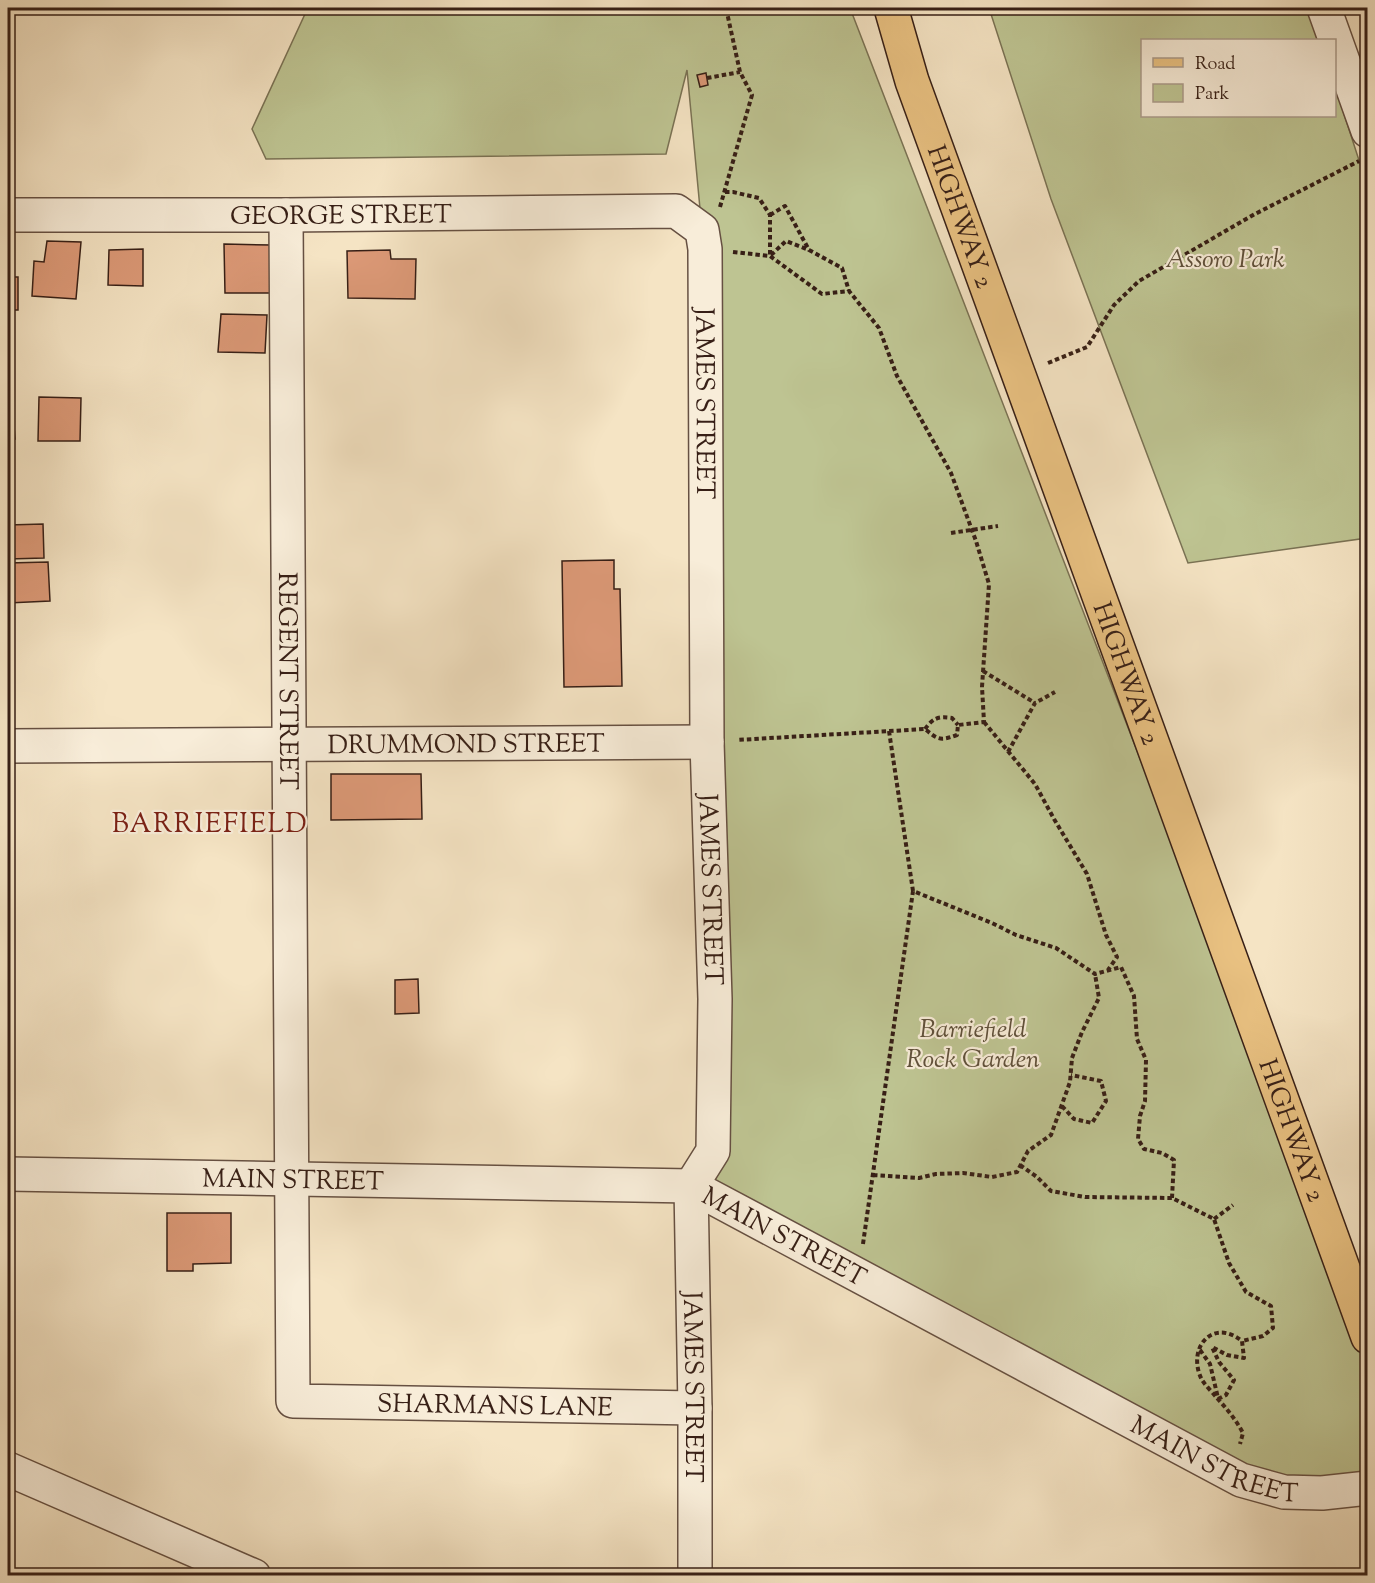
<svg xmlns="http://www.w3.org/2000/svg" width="1375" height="1583" font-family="'Sorts Mill Goudy',serif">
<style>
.green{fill:#bec492;stroke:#7a7254;stroke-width:1.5}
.building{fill:#dc9977;stroke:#371f16;stroke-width:1.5}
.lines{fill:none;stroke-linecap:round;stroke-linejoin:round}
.minor-casing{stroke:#665042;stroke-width:36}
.major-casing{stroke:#371f16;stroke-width:36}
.path{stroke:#371f16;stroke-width:4;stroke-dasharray:4.5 3;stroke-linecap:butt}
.minor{stroke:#f8edd9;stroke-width:33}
.major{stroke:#eac282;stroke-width:33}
.labels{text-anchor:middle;stroke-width:4.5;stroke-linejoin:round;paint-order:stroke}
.street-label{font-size:26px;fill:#371f16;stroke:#f8edd9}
.park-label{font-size:26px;font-style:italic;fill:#60513b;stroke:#f8edd9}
.neighbourhood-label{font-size:27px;letter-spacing:1.5px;fill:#7a1f14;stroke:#f8edd9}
</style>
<rect width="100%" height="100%" fill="#f5e4c4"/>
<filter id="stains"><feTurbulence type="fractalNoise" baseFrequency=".00333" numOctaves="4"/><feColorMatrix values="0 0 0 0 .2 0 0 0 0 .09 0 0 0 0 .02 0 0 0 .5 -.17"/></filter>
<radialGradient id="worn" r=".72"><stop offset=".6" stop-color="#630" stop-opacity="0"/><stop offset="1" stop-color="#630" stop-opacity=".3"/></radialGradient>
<path class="green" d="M302 8H850L1367 1346V1488L1284 1492 691 1186 713 1150 702 230 687 70 666 154 266 159 252 129 305 14Z
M989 8H1307L1319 40H1142V116H1334L1335 86 1367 185V538L1188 563 1051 199Z"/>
<path class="building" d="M706 73 708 85 700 87 697 75Z
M47 241 81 242 76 299 32 296 34 261 44 262Z
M224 244 271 245V293H225Z
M143 249V286L108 285 109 250Z
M390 250 391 259H416L415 299 348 298 347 251Z
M8 277H18V310H8Z
M221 314 267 315 265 353 218 352Z
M39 397 81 398 80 441H38Z
M8 414H13L15 439H8Z
M43 524 44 558 8 559V525Z
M614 560V589H620L622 686 564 687 562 561Z
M48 562 50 601 8 603V563Z
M331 774H421L422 819 331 820Z
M418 979 419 1013 395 1014V980Z
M167 1213H231V1263L193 1264V1271H167Z"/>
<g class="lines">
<g class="minor-casing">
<g id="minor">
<path d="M1324 8 1368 131"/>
<path id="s1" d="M8 215H286L676 211 702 230 705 249 707 742 715 999 713 1151 691 1186 695 1408V1576"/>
<path id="s2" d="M286 215 293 1401 695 1408"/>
<path id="s3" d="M8 746 707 742"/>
<path id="s4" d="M8 1174 691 1186 1241 1480 1284 1492 1322 1493 1368 1488"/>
<path d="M8 1469 254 1576"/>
</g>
</g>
<g class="major-casing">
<g id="major">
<path id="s5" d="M891 8 912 81 1368 1337"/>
</g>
</g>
<path class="path" d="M707 78 740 72
M725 192H733L759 198 770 215V256
M720 207 752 95 740 72 726 8
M770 215 785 206 809 250 842 268 849 291
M733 252 770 256 822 294 849 291 879 328 897 376 951 473 976 541 989 584 982 687 984 722 958 725 957 735C940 741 938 740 925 729L737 740
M771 255 786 241 809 250
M1048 363 1087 347 1114 305 1139 281 1255 214 1359 161
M951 533 998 526
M983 671 1035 703
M984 722 1035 784 1054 819 1087 874 1106 935 1117 957 1108 970
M925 729C933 718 938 716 952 718L958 725
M889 731 913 891 992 923 1016 935 1056 948 1095 974 1121 967 1134 996 1137 1039 1146 1060 1145 1101 1140 1116 1138 1139 1144 1149 1162 1153 1174 1160 1172 1198
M1008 752 1035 703 1055 692
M1062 1106 1074 1119 1092 1123 1106 1101 1101 1081 1071 1075
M1020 1165 1037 1177 1051 1191 1085 1197 1172 1198 1214 1219 1229 1263 1246 1292 1271 1306 1273 1328 1263 1336 1242 1341
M873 1175 919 1178 936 1174 963 1173 992 1177 1017 1172 1028 1151 1051 1135 1070 1082 1072 1058 1082 1032 1099 998 1095 974
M1214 1219 1233 1205
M863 1244 913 891
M1200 1350 1210 1364 1218 1398
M1218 1399 1226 1395 1234 1380 1219 1362 1212 1347 1227 1355 1244 1358 1242 1341C1212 1317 1186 1349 1202 1380 1206 1386 1213 1393 1217 1398 1227 1409 1236 1420 1243 1433L1240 1444"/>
<use href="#minor" class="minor"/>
<use href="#major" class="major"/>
</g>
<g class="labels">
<g class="street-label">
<text dy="9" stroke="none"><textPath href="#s1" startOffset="333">GEORGE STREET</textPath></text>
<text dy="9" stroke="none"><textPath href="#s5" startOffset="220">HIGHWAY 2</textPath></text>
<text dy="9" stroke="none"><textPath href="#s1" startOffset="874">JAMES STREET</textPath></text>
<text dy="9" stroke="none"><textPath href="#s5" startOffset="706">HIGHWAY 2</textPath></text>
<text dy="9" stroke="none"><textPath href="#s2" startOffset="466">REGENT STREET</textPath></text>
<text dy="9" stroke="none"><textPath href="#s3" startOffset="458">DRUMMOND STREET</textPath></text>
<text dy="9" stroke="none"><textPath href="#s1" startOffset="1360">JAMES STREET</textPath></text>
<text dy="9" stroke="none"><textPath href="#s5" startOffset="1192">HIGHWAY 2</textPath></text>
<text dy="9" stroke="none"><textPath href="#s4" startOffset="285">MAIN STREET</textPath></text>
<text dy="9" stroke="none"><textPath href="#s4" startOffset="789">MAIN STREET</textPath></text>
<text dy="9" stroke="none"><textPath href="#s1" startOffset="1864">JAMES STREET</textPath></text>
<text dy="9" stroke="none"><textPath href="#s2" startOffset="1388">SHARMANS LANE</textPath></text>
<text dy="9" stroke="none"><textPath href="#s4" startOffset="1275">MAIN STREET</textPath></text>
</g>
<g class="park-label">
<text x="1225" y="267">Assoro Park</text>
<text x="973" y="1037">Barriefield<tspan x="973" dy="30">Rock Garden</tspan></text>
</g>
<g class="neighbourhood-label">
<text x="210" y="832">BARRIEFIELD</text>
</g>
</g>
<rect width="1375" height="1583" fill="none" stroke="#f5e4c4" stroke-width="30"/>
<rect x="9" y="9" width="1357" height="1565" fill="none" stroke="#371f16" stroke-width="3"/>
<rect x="15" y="15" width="1345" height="1553" fill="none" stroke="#371f16" stroke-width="1.5"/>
<rect x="1141" y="39" width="195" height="78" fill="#f8edd9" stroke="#ab9b8b" stroke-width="1.5"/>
<rect x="1153" y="58" width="30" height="9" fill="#eac282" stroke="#ab9b8b" stroke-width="1.5"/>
<text x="1195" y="69" font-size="18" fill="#371f16">Road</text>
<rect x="1153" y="84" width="30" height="18" fill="#bec492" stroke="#ab9b8b" stroke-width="1.5"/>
<text x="1195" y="99" font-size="18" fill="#371f16">Park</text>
<rect width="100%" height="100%" filter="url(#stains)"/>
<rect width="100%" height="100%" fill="url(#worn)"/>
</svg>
